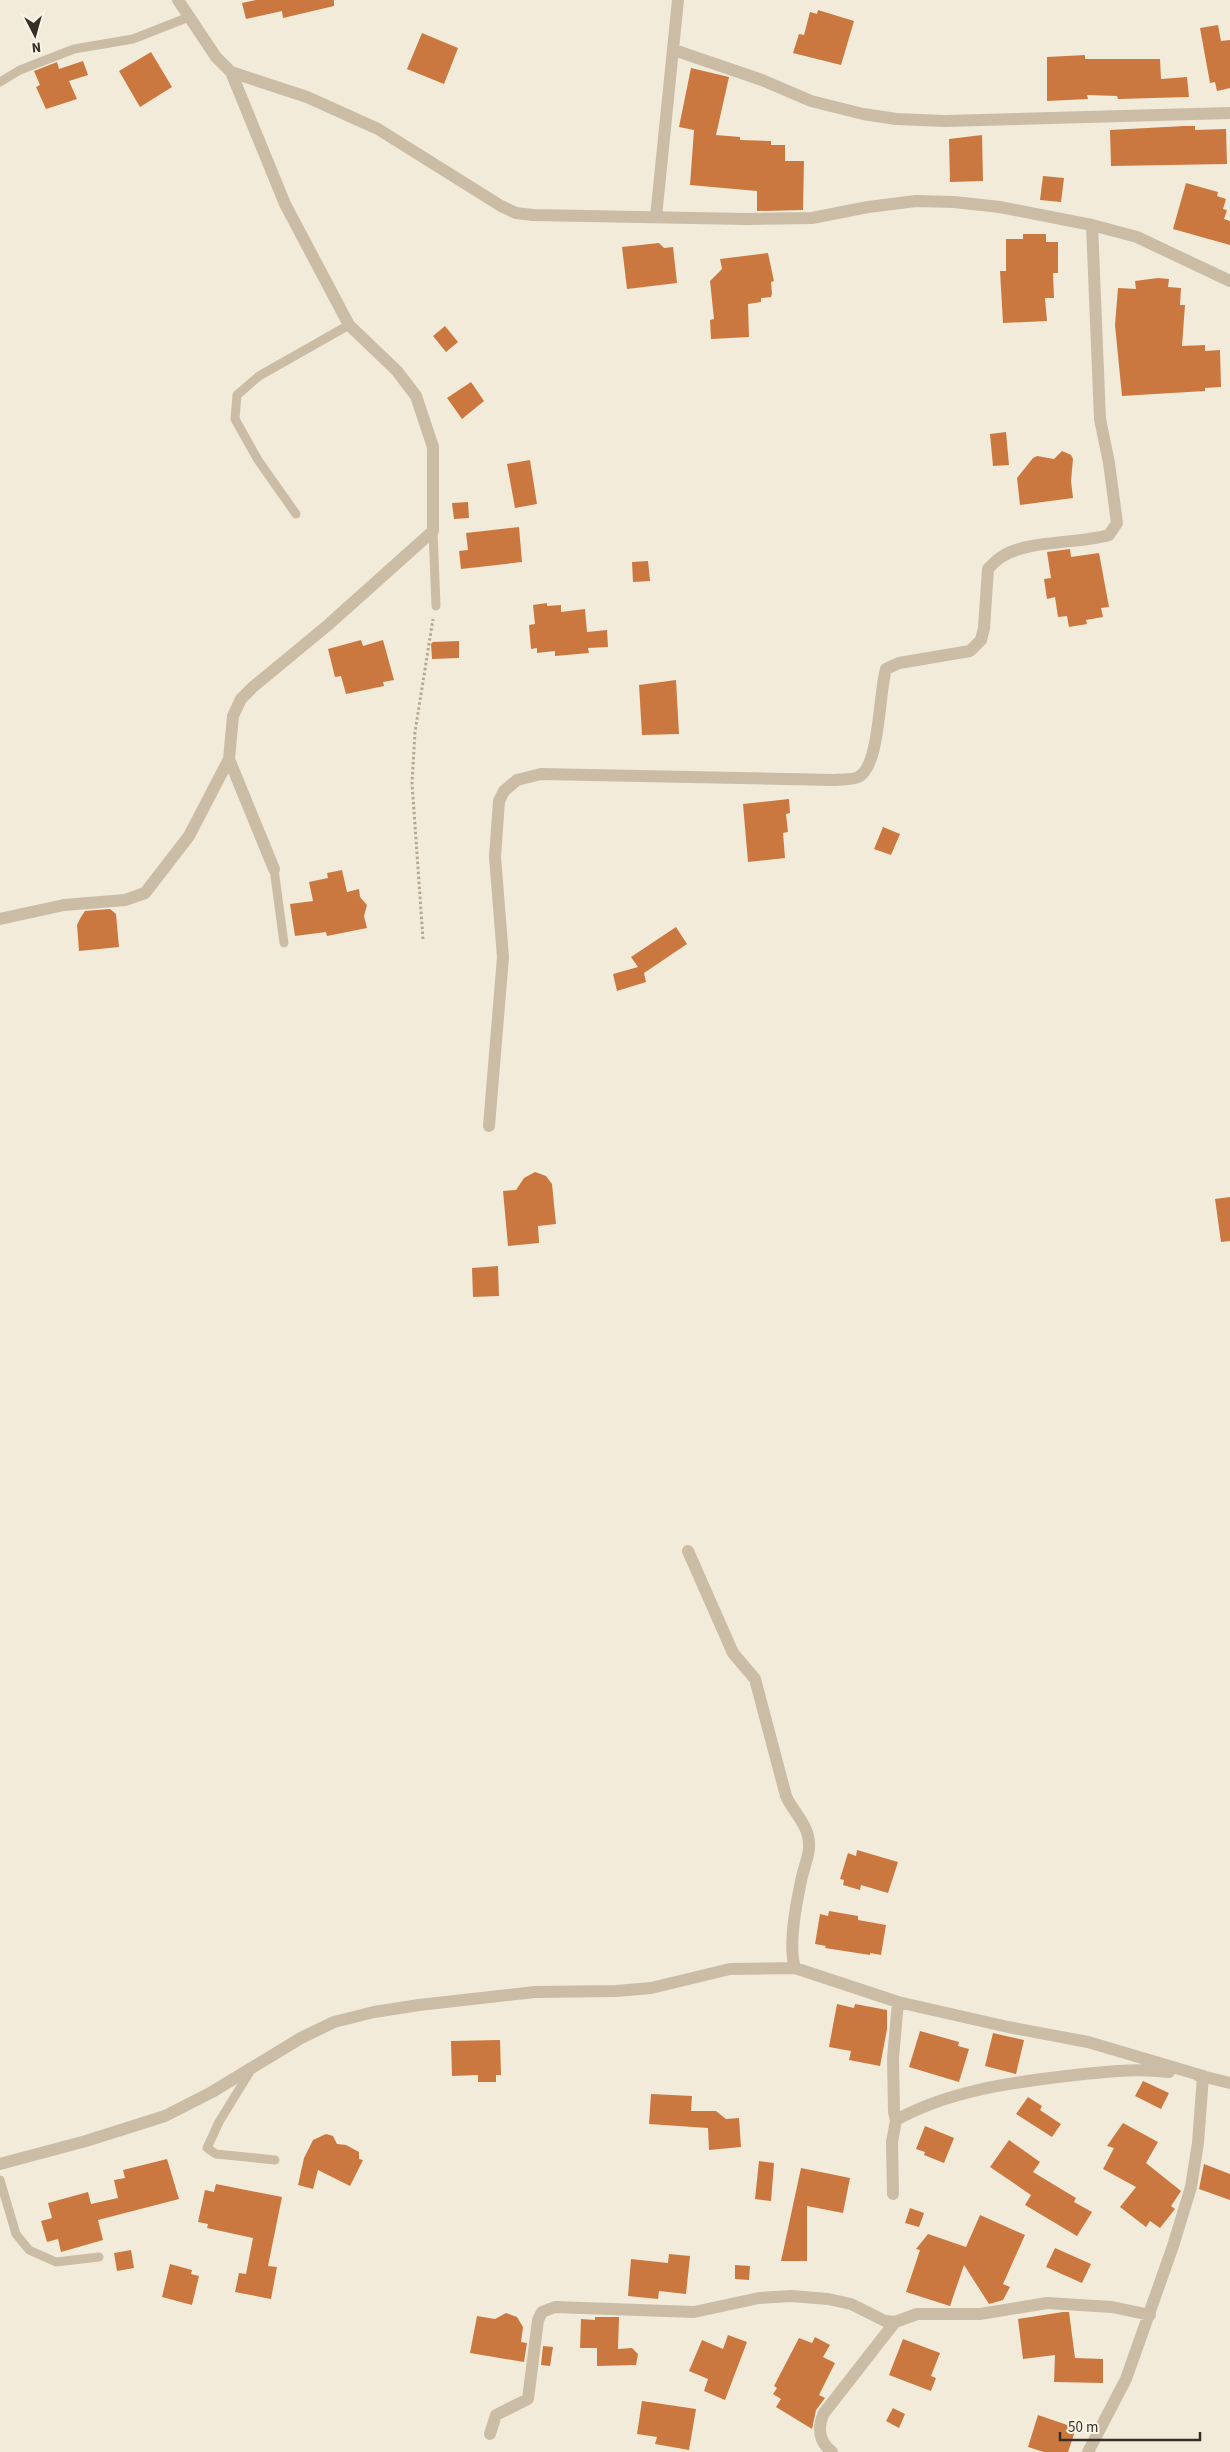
<svg xmlns="http://www.w3.org/2000/svg" width="1230" height="2452" font-family="'Source Sans 3',sans-serif">
<style>
.building{fill:#cb7840}
.lines{fill:none;stroke-linecap:round;stroke-linejoin:round}
.path{stroke:#b7a78f;stroke-width:3;stroke-dasharray:2.5 2.5;stroke-linecap:butt}
.service{stroke:#cbbda5;stroke-width:9}
.minor{stroke:#cbbda5;stroke-width:12}
</style>
<rect width="100%" height="100%" fill="#f2ebda"/>
<path class="building" d="M256 0H334V6L283 18 282 11 246 19 242 3Z
M818 10 854 21 841 65 793 53 799 34 804 35 810 12 817 14Z
M1218 25 1221 41 1230 40V88L1217 91 1215 82 1210 83 1200 28Z
M422 33 458 48 444 84 407 69Z
M151 52 172 87 140 107 119 71Z
M1085 55V59H1160L1161 79 1187 77 1189 97 1118 99 1117 96 1087 95 1088 99 1047 101V57Z
M83 61 88 75 69 81 77 99 46 109 36 87 40 85 34 71 57 62 59 69Z
M691 68 729 77 716 135 740 137V140L771 141V145H785V161H804L803 210 757 211V191L690 185 694 130 679 127Z
M1184 126H1195V130L1226 129 1227 164 1111 166 1110 130Z
M982 135 983 181 950 182 949 139Z
M1043 176 1064 178 1061 202 1040 200Z
M1186 183 1218 192 1217 196 1226 199 1223 209 1227 210 1224 219 1230 221V245L1173 229Z
M1023 234H1046V242H1058V273H1053L1054 298H1045L1047 321 1003 323 1000 271H1006V239H1023Z
M659 243 664 248 673 247 677 283 627 289 622 247Z
M768 253 774 281 771 282 772 294 771 297 761 298V302L748 304 749 337 711 339 710 320 714 319 710 281 722 269 720 259Z
M1158 278 1169 279 1168 287 1181 288 1180 305H1185L1182 346 1205 345V351L1220 350 1221 387 1205 388V391L1122 396 1115 325 1118 288 1136 289 1135 281Z
M445 326 458 342 446 352 433 336Z
M471 382 484 401 462 419 447 398Z
M1006 432 1009 465 993 466 990 434Z
M1062 451 1071 455 1073 459 1071 481 1073 498 1020 505 1017 478 1033 458 1037 456 1054 459Z
M530 460 537 504 515 508 507 464Z
M468 502 469 518 454 519 452 503Z
M519 527 522 562 461 569 459 551 468 550 466 533Z
M1070 549 1071 557 1099 553 1109 607 1101 608 1103 617 1086 620 1087 624 1069 627 1067 616 1058 617 1055 597 1047 599 1044 579 1051 578 1047 552Z
M648 561 650 581 633 582 632 562Z
M547 603V606L561 605V612L585 609 587 632 607 630 608 647 588 648 589 653 555 656V651L537 653V648L531 649 529 625 535 624 533 605Z
M361 640 363 646 383 640 394 680 383 682 384 686 346 694 341 676 335 677 328 649Z
M459 641V658L432 659 431 644 433 642Z
M676 680 679 734 642 735 639 685Z
M789 799 790 813 786 814 788 832 783 833 785 858 748 862 743 804Z
M883 827 900 834 891 855 874 849Z
M342 870 347 892 359 889 360 897 367 905 364 916 367 928 327 936 326 932 295 936 290 904 313 901 309 882 328 878 327 873Z
M110 909 116 914 119 947 79 951 77 925 81 917 85 911Z
M676 927 687 944 644 973 646 982 617 991 613 974 638 967 631 957Z
M535 1172 546 1176 552 1184 556 1224 538 1226 539 1243 508 1246 503 1191 516 1190 524 1178Z
M1230 1197V1241L1221 1242 1215 1199Z
M498 1266 499 1296 473 1297 472 1268Z
M857 1850 898 1862 888 1893 861 1885 860 1890 843 1885 844 1880 840 1879 848 1853 856 1856Z
M829 1911 858 1916V1920L886 1925 881 1955 870 1953V1955L825 1948 826 1946 815 1944 820 1914 828 1916Z
M837 2004 854 2008 855 2004 887 2010V2029L880 2066 849 2060 851 2051 829 2047Z
M920 2031 959 2042 958 2046 969 2049 959 2082 909 2067Z
M993 2033 1024 2040 1016 2074 985 2066Z
M500 2040 501 2075H496V2082H478V2075L452 2076 451 2041Z
M1143 2081 1169 2093 1161 2109 1135 2096Z
M651 2094 692 2096 691 2111H716L726 2119 739 2118 741 2147 709 2150 708 2128 649 2124Z
M1028 2097 1042 2106 1040 2110 1061 2124 1052 2137 1016 2114Z
M1123 2123 1158 2142 1146 2163 1181 2191 1171 2206 1175 2209 1160 2228 1150 2221 1146 2227 1120 2207 1136 2187 1103 2169 1114 2148 1107 2146Z
M925 2126 954 2138 944 2163 924 2155 925 2152 916 2149Z
M326 2134 333 2136 337 2144 346 2145 359 2152V2159L363 2160 350 2186 318 2170 313 2189 298 2185 304 2158 313 2140Z
M1009 2140 1040 2162 1033 2172 1076 2198 1074 2202 1092 2212 1077 2236 1025 2205 1031 2195 990 2167Z
M167 2159 179 2199 98 2220 103 2240 61 2252 58 2239 47 2242 41 2221 52 2218 48 2203 88 2192 91 2204 118 2198 114 2180 125 2178 123 2170Z
M759 2161 774 2163 771 2201 755 2199Z
M1204 2164 1230 2174V2200L1199 2189Z
M801 2168 850 2178 843 2213 807 2206V2261H781Z
M216 2184 282 2197 268 2266 277 2267 271 2299 235 2292 239 2273 246 2274 253 2238 207 2228 208 2224 198 2222 205 2190 214 2192Z
M910 2208 924 2213 919 2227 905 2223Z
M980 2215 1025 2235 1003 2284 1010 2287 1003 2300 989 2304 964 2265 950 2306 906 2292 920 2250 916 2249 928 2234 966 2247Z
M1055 2248 1091 2264 1082 2283 1046 2267Z
M131 2250 134 2268 117 2271 114 2253Z
M669 2254 690 2256 686 2294 659 2291 658 2299 628 2296 631 2259 668 2263Z
M170 2264 192 2270 191 2274 199 2276 192 2305 162 2297Z
M735 2265 750 2266 749 2280 735 2279Z
M1063 2312H1069L1075 2358 1103 2359V2383L1054 2382 1055 2355 1023 2359 1018 2319Z
M506 2313 517 2317 523 2327 521 2342 527 2343 524 2362 470 2353 477 2316 495 2319Z
M595 2317H619L618 2349 632 2348 638 2354 636 2365 597 2366V2348H580L581 2319 595 2320Z
M728 2335 747 2342 725 2400 704 2391 708 2379 689 2371 702 2340 723 2349Z
M815 2337 830 2345 823 2357 835 2363 819 2395 825 2398 816 2410 812 2429 776 2407 781 2399 773 2394 777 2388 774 2386 799 2338 812 2343Z
M903 2339 940 2353 931 2376 936 2378 931 2391 889 2375Z
M543 2346 553 2347 550 2366 541 2365Z
M642 2401 696 2409 689 2450 655 2444 657 2437 637 2434Z
M893 2408 905 2414 899 2428 886 2421Z
M1038 2415 1076 2428 1068 2452H1044L1028 2447Z"/>
<g class="lines">
<path class="path" d="M423 939 412 783 415 732 433 619"/>
<path class="service" d="M0 82 20 70 74 49 133 39 189 17
M296 514 258 460 235 419 237 395 259 376 349 325
M433 531 436 606
M274 869 284 943
M251 2070 219 2122 207 2148 216 2154 275 2160
M0 2180 16 2234 29 2250 56 2262 99 2257"/>
<path class="minor" d="M178 0 216 57 231 72 307 97 378 129 501 206 516 213 533 215 746 219 812 218 868 207 916 201 954 202 1000 207 1092 225 1137 237 1230 281
M674 50 762 80 811 101 863 114 896 119 945 121 1230 113
M231 72 285 204 349 325 397 371 416 396 433 447V531L328 625 253 687 241 699 233 716 229 759 274 869
M656 217 678 0
M0 919 64 905 125 900 145 893 189 836 229 759
M489 1126 503 957 495 857 499 801 504 791 517 780 541 774 835 780C842 779 852 780 858 777 880 768 879 691 886 669L899 663 970 651 981 640 984 628 988 569C993 564 997 559 1003 556 1028 540 1078 544 1109 535L1117 523 1109 463 1100 419 1092 225
M688 1551 733 1653 755 1679 786 1796C792 1810 805 1821 808 1836 812 1852 804 1865 801 1881 796 1905 788 1945 795 1968
M1197 2075 1230 2083
M896 2120 894 2112 893 2058 898 2002
M0 2164 86 2141 165 2116 212 2092 301 2038 334 2022 374 2012 419 2005 535 1992 616 1991 651 1988 730 1969 795 1968 898 2002 1008 2027 1088 2042 1203 2076 1198 2143 1191 2187 1173 2246 1126 2379 1088 2452
M893 2194 892 2142 896 2120C949 2091 1008 2083 1066 2076 1101 2072 1134 2068 1169 2072
M490 2434 496 2415 528 2399 538 2320 542 2312 555 2307 694 2312 759 2298 791 2296 828 2299 851 2304 885 2321 895 2322
M832 2452C819 2442 817 2428 824 2413L895 2322 917 2314H980L1047 2303 1112 2307 1150 2315"/>
</g>
<g transform="translate(35 35) rotate(174)" stroke="#faf4e6" stroke-width="4" paint-order="stroke">
<path d="M0-4L9 19L0 12L-9 19Z" fill="#362e27"/>
<text y="-8" font-size="14" font-weight="bold" text-anchor="middle" fill="#362e27">N</text>
</g>
<path d="M1060 2432v8h140v-8" fill="none" stroke="#362e27" stroke-width="2.5"/>
<text x="1068" y="2432" font-size="15" fill="#362e27" stroke="#faf4e6" stroke-width="4" paint-order="stroke">50 m</text>
</svg>
